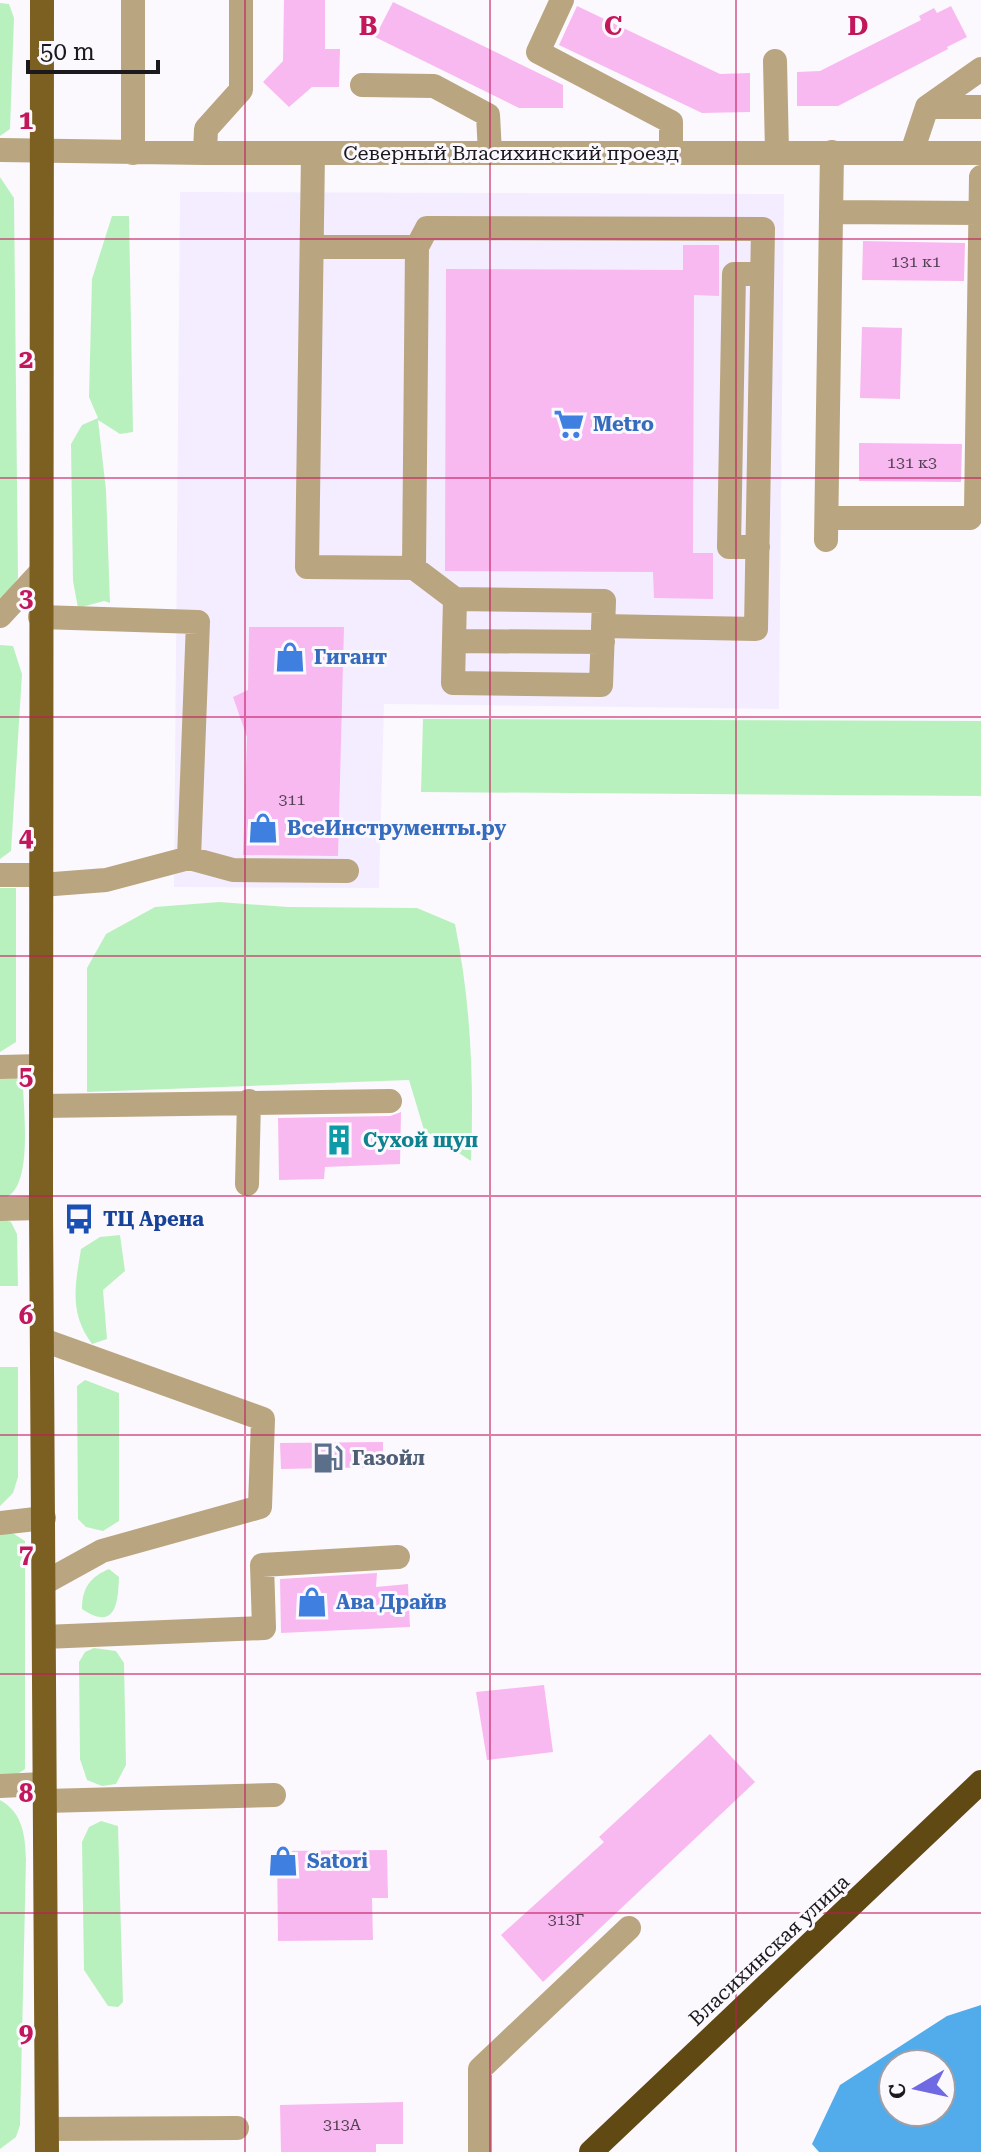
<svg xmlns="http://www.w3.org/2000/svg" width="981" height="2152" font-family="'Roboto Serif',serif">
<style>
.commercial{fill:#f3edff}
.green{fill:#b9f1be}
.water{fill:#52aceb;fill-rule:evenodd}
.building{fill:#f8b9f0}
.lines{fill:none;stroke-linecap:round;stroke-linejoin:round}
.minor{stroke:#b9a57f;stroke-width:24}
.major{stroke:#7c6022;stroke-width:24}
.highway{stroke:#604913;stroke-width:24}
.grid{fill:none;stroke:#c2185b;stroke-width:2;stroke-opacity:0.55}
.labels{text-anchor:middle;stroke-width:6;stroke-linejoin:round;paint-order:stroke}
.number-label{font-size:16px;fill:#524152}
.street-label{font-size:20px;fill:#1b191d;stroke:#fbf9fe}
.shop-label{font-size:20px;font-weight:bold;fill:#366cbe;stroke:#fbf9fe;text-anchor:start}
.culture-label{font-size:20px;font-weight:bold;fill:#0d838f;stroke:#fbf9fe;text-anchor:start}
.transit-label{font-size:20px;font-weight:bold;fill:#164399;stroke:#fbf9fe;text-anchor:start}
.service-label{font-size:20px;font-weight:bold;fill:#4e5e75;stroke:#fbf9fe;text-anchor:start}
.grid-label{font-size:26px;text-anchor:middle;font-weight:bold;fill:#c2185b;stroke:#fbf9fe;stroke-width:6;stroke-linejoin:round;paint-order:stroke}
</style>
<rect width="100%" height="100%" fill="#fbf9fe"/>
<path class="commercial" d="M180 192 784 194 779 709 384 704 379 888 174 887Z"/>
<path class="green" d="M0 3 9 4 14 18 10 129 0 136Z
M0 177 14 198 18 578 3 600H0Z
M112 216H129L133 432 120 434 98 420 106 490 110 603 104 601 78 608 73 581 71 444 82 425 98 418 89 397 92 279Z
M0 645 13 646 22 674 11 851 0 859Z
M423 719 981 721V796L421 792Z
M0 888H16V1042L0 1052Z
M219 902 288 907 417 908 455 924C471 1004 474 1080 471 1161L424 1130 409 1080 87 1092V968L106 934 155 907Z
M15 1078 23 1083C23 1109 35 1196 0 1199V1079Z
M0 1218 11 1222 17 1234 18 1286H0Z
M120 1235 125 1271 103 1290 107 1339 92 1344C69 1313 75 1286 81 1249L100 1237Z
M0 1367H18V1477L13 1493 0 1506Z
M85 1380 119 1393V1521L103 1531 86 1527 78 1519 77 1386Z
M0 1532 14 1534 25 1541V1769L16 1775H0Z
M109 1569 119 1577C118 1605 115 1631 82 1609 82 1588 90 1577 109 1569Z
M94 1648 116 1651 124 1663 126 1765 116 1784 102 1786 87 1780 80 1759 79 1662 85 1652Z
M0 1800C23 1813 25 1835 26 1859L20 2125 16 2137 0 2149Z
M101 1821 118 1826 123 2002 118 2007 108 2006 84 1970 82 1842 89 1827Z"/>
<path class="water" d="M981 2005V2152H819L812 2144 840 2085 947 2016ZM893 2064H941V2112H893Z"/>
<path class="building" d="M284 0H325V49H340L339 87H312L289 107 263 82 283 61Z
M393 2 563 85V108H519L375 37Z
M577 6 720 74 750 73V112L702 113 559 45Z
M951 6 967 37 947 47 948 49 838 106H797V72L820 71 921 20 919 16 934 8 937 13Z
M863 241 965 243 964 281 862 280Z
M683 245H719V296L694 295 693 553H713V599L654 598 653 572 445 571 446 269 683 270Z
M862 327 902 328 900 399 860 398Z
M859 443 962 444 961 482 859 481Z
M249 627H344L338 856 243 855 247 737 233 697 248 690Z
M401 1112 400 1164 325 1167 324 1179 279 1180 278 1118 390 1116Z
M383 1442V1467L281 1469 280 1443Z
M377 1573 376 1587 408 1584 410 1627 281 1633 280 1579Z
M544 1685 553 1752 487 1760 476 1692Z
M710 1734 755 1782 543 1982 501 1935 604 1842 599 1837Z
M387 1850 388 1898H372L373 1940 278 1941 277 1851Z
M403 2102V2144H376V2152H281L280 2105Z"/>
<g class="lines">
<path class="minor" d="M133 0V153
M562 0 538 52 671 122V152
M775 61 777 152
M362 85 434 86 488 115 490 153
M927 107 981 69
M0 150 205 153H981
M912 152 927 107H981
M205 153 206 129 241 90V0
M831 212 980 213
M312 247H417L414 568 307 567 313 153
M417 247 427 228 763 229 756 629 603 626
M827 518H970L976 510 981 177
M826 540 832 152
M758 547H729L734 274H762
M414 568 455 599 453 683 601 685 604 601 455 599
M0 616 40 573
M40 617 198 622 189 858
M454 641 603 642
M0 875H41
M41 885 106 880 189 858 233 870 347 871
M0 1067 41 1066
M41 1106 390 1101
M247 1184 249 1101
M0 1209 41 1208
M43 1340 263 1419 260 1507 102 1551 44 1583
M0 1523 44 1518
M44 1637 264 1628 262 1565 398 1557
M0 1786 44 1784
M45 1801 274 1795
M47 2129 237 2128
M480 2152V2069L629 1928"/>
<path class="major" d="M42 0 41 1208 47 2152"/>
<path class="highway" d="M591 2152 981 1782"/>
</g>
<path class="grid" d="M245 0V2152M490 0V2152M736 0V2152M0 239H981M0 478H981M0 717H981M0 956H981M0 1196H981M0 1435H981M0 1674H981M0 1913H981"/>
<defs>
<g id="supermarket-bare" transform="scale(2.4)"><path d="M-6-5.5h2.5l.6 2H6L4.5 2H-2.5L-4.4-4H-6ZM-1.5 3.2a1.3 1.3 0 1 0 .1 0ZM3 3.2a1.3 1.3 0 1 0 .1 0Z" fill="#3f7fe0" stroke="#fbf9fe" stroke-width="2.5" paint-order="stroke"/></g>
<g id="shop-bare" transform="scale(2.4)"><path d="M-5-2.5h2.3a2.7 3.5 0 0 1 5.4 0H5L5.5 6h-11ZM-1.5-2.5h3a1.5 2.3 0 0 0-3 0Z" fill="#3f7fe0" stroke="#fbf9fe" stroke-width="2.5" paint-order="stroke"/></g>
<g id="building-bare" transform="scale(2.4)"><path d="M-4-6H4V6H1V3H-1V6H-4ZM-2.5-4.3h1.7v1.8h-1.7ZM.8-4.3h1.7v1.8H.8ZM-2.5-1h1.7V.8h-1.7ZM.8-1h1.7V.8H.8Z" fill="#0f9aa8" stroke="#fbf9fe" stroke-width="2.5" paint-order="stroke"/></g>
<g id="bus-bare" transform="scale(2.4)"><path d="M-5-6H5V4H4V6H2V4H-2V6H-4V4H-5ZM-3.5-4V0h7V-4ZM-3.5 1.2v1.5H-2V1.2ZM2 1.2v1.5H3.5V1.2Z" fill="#1a4fb4" stroke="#fbf9fe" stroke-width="2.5" paint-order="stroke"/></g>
<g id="fuel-bare" transform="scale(2.4)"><path d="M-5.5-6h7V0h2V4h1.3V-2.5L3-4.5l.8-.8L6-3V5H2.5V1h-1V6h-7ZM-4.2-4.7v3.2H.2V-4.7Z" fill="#5c6f8a" stroke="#fbf9fe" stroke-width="2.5" paint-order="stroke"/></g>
</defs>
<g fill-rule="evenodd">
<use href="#supermarket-bare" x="569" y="424"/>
<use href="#shop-bare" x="290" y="657"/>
<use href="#shop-bare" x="263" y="828"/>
<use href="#building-bare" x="339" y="1140"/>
<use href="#bus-bare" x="79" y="1219"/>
<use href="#fuel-bare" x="328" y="1458"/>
<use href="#shop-bare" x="312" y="1602"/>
<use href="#shop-bare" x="283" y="1861"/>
</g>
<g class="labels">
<g class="number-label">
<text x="916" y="267">131 к1</text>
<text x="912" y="468">131 к3</text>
<text x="292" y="805">311</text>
<text x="566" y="1925">313Г</text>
<text x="342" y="2130">313А</text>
</g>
<g class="street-label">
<text x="511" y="160">Северный Власихинский проезд</text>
<text transform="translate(769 1950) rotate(-43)" y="7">Власихинская улица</text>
</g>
<g class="shop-label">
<text x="593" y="431">Metro</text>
<text x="314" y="664">Гигант</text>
<text x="287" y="835">ВсеИнструменты.ру</text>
<text x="336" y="1609">Ава Драйв</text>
<text x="307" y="1868">Satori</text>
</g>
<g class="culture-label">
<text x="363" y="1147">Сухой щуп</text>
</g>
<g class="transit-label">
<text x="103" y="1226">ТЦ Арена</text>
</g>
<g class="service-label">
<text x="352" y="1465">Газойл</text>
</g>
</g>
<g class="grid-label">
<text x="368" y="35">B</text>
<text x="613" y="35">C</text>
<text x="858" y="35">D</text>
<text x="26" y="129">1</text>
<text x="26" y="368">2</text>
<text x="26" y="607">3</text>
<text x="26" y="846">4</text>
<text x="26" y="1085">5</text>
<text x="26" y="1324">6</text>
<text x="26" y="1563">7</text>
<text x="26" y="1802">8</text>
<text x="26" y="2042">9</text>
</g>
<g transform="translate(917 2088) rotate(261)"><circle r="38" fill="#fbf9fe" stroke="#a19fa4" stroke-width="2"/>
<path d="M0-6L14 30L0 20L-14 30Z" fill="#6f69e3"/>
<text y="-12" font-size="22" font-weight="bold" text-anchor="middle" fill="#1b191d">С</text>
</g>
<path d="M28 60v12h130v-12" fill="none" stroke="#1b191d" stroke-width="4"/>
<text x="40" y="60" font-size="24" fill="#1b191d" stroke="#fbf9fe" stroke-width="6" paint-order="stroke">50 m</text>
</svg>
